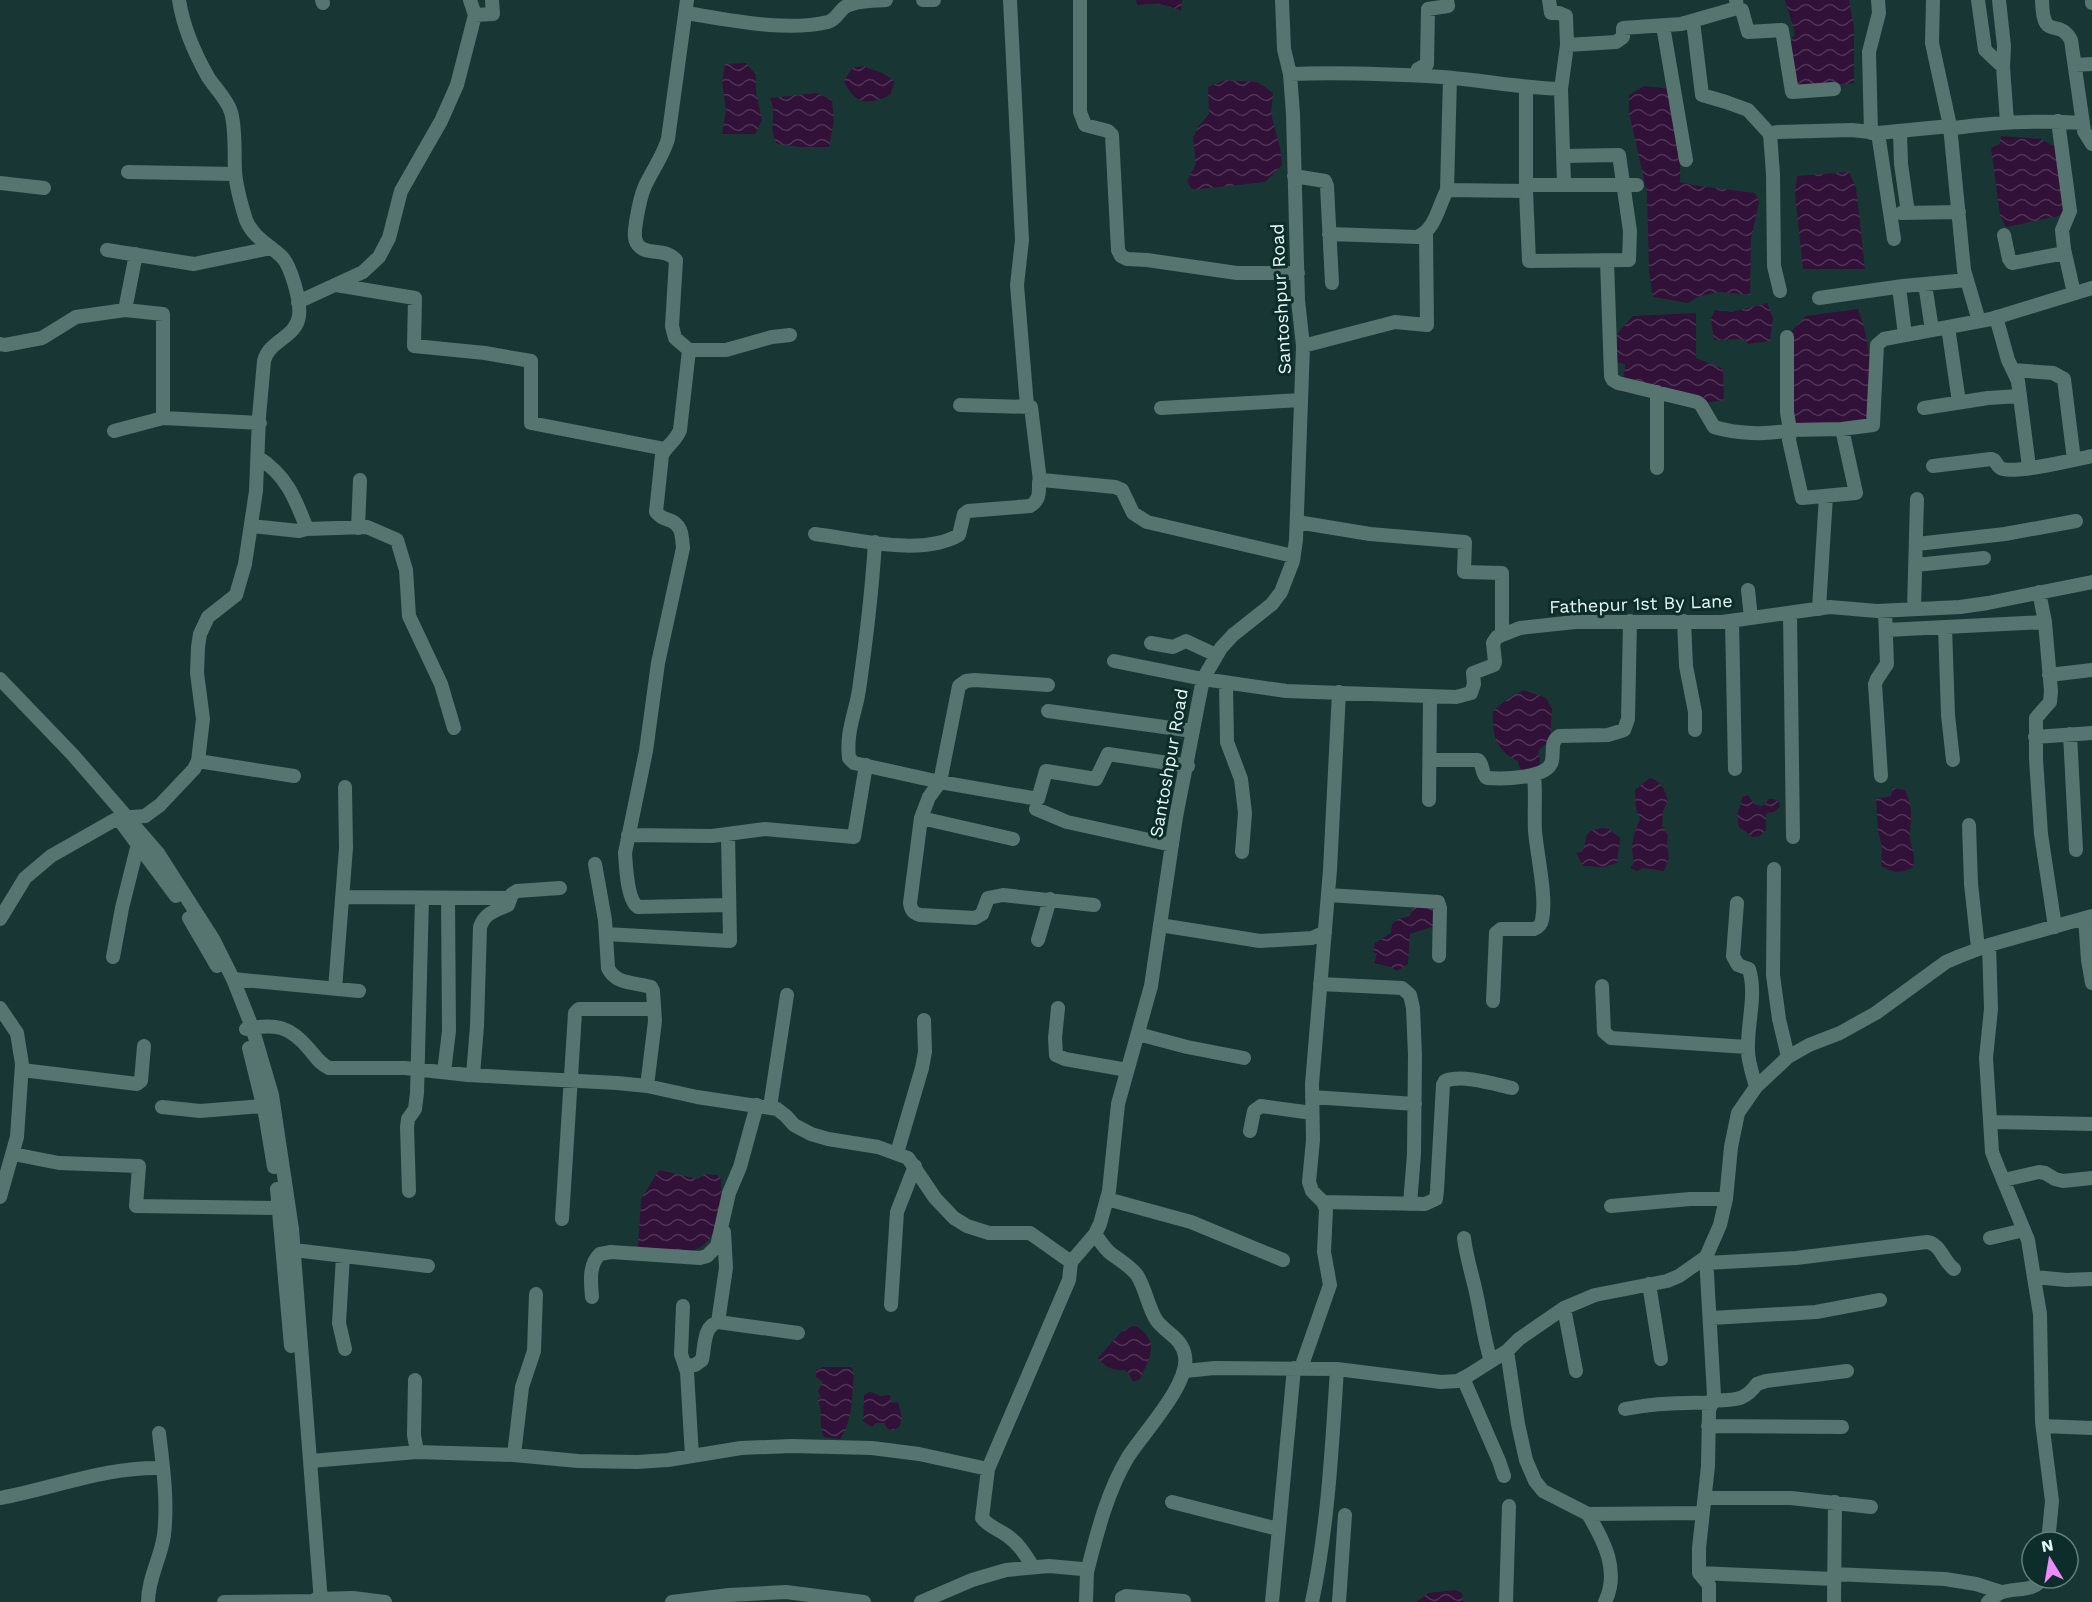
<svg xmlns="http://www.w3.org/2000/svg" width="2092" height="1602" font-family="'Work Sans',sans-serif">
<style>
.water{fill:url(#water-waves)}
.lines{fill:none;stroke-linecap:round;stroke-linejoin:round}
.minor{stroke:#567470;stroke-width:14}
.labels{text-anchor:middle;stroke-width:6;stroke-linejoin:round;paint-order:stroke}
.street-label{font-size:18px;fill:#e7f9f6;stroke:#0d2d2a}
</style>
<defs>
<pattern id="water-waves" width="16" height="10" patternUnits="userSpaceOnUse" patternTransform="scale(1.5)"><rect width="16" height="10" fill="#311137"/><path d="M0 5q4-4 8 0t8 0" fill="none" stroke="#4f3455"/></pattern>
</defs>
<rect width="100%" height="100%" fill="#183734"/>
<path class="water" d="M1136 0H1182L1181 11C1165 3 1154 3 1137 5Z
M1785 0H1849L1854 27V83L1797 90 1789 46 1795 33Z
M746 63 756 75V92L762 120 755 134H722L726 111 722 82 725 64Z
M863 66 882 73 895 81 890 95C868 106 854 104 844 81L852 68Z
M1226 80 1258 82 1273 93 1271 114 1280 147 1282 165 1265 182 1192 190 1187 181 1196 164 1193 138 1198 127 1209 114 1208 87Z
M1644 86 1672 89 1681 129 1680 182 1699 186 1755 193 1759 202 1751 239 1750 295 1720 292 1700 296 1688 303 1653 297 1649 271 1647 193 1629 112V95Z
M817 93 832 100 834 121 829 147H802L777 144C767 125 778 118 770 98Z
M2001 136 2041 139 2059 149 2068 214 2006 227 2000 215 1991 148 2000 144Z
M1849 172 1856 187 1865 269H1803L1795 194 1797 176Z
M1767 303 1773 318 1770 341 1748 344 1745 339 1714 340 1711 319 1715 310 1732 312Z
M1858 309C1871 343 1874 385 1868 421L1792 427 1790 333 1806 316Z
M1696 313V358L1723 369 1724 400 1697 404 1622 392 1625 364 1617 362V334L1633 316Z
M1524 690 1546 698 1552 709 1550 740 1538 751 1540 760 1539 769 1524 775 1520 769 1518 761C1500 753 1494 741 1493 723 1493 720 1492 716 1493 713 1495 706 1517 693 1524 690Z
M1650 778C1661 781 1665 790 1668 801L1663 811 1662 826 1668 835 1667 844 1669 858 1664 871 1643 868 1637 871 1630 868 1634 863C1630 846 1633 835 1640 819L1636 809 1635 790Z
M1893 788 1905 790C1913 806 1911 817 1910 834 1909 848 1917 851 1913 867 1900 875 1893 872 1881 866L1882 847 1878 831 1876 799 1891 796Z
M1748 795 1754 804 1761 806 1766 804 1768 799H1774L1779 802 1780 807 1774 812 1766 813V830L1760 836 1753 837 1739 827C1735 810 1740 812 1742 797Z
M1603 828 1609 829 1620 838 1617 863 1603 867 1583 866 1576 853 1582 852C1590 836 1580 832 1603 828Z
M1422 903 1437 910 1435 926 1410 934 1408 964 1397 971 1391 967 1374 963 1377 954 1373 952 1375 943 1391 933 1392 924 1398 919 1410 916 1414 905Z
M659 1170 698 1179 704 1174 717 1175 721 1179C721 1202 722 1235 699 1248 687 1255 653 1249 638 1248L641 1199Z
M1135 1325C1161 1342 1150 1356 1140 1379L1133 1382 1129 1374 1124 1370C1111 1370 1106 1368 1098 1358L1121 1332Z
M823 1367H851L854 1373C852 1396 853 1420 840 1439L824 1437C817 1424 825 1411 817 1399L821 1397 818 1391 823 1382 816 1377V1370Z
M870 1392 881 1396 890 1395 891 1403 898 1402 902 1418 899 1427 893 1430 888 1429 884 1423H876L872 1427 863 1421 864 1395Z
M1455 1590 1462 1593 1463 1602H1416L1429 1593Z"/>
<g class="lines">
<path class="minor" d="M322 0 323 3
M687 0 668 139C663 156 653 169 645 186 640 197 638 210 636 222 635 229 633 239 638 245 646 256 665 247 676 260L672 326 675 338 689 350H726L772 337 790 335
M923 0H934
M1010 0 1022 240 1017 285 1027 406
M1080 0V112L1085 125 1108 131 1112 135 1118 250 1121 256 1127 259 1147 260 1237 273H1298
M1549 0 1551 13H1559L1566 16 1567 45
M1736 0 1737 8 1742 10 1748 32 1782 30 1792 92 1834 89
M1933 0 1932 43 1950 126 1954 128C1998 122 2039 120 2083 123
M1978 0 1985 50 2003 67 2007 122
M1999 0 2004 46 2003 67
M2042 0C2043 44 2058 16 2071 40L2084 131 2092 144
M2092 0V3
M686 13C729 20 786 32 828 22 836 20 839 11 845 7 856 0 874 1 886 0
M475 15 493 14 492 0
M1693 21 1702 95 1726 102 1748 110 1770 134
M1663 26 1686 160
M2075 65 2092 64
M1290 74C1340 72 1391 74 1442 77 1482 80 1521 88 1561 89
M1419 76 1418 69 1427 64 1428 9 1448 6 1447 0
M1526 88V191L1529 261 1629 260 1630 231 1619 155 1563 156
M2058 121 2070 211 2062 230 2064 249 2074 293
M1900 132 1901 164 1908 213
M1871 133 1869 52 1879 13 1878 0
M1878 133 1894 239
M128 172 235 174
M1294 176 1325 181 1327 186 1332 283
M0 183 44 188
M1564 184 1561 89 1567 45 1616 42 1623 37V28L1681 24 1737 8
M1526 185H1637
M1447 190 1526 191
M1901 213 1959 212
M1329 234 1417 237C1436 229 1438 207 1447 190L1450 78
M2004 235 2009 259 2012 263 2065 253
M107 250 194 264 271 248
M1607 261 1611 376 1613 380 1618 383 1697 402 1701 405 1714 427C1737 434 1766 435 1790 430L1787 412V337
M1925 284 1932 330
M336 285 415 298 414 346 485 353 531 361V423L665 449
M1899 287 1905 335
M1780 291 1774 266 1773 174 1770 134 1777 132 1852 130 1878 133 1950 126 1964 270 1979 321
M1819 298 1903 286 1967 280
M298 302 363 272 379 257 389 238 401 191 441 121 457 85 475 15 470 0
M125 310 163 314V418
M1996 317 2008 360 2018 381 2029 467
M1948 327 1959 402
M0 344 5 345 42 338 76 317 125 310 136 254
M1303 346 1395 322 1427 325 1426 233
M689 350 680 430C676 441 667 445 662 455L656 512C660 517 663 518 669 520 682 524 682 536 683 548L658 663 646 751 625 853C626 866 627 900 638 907L729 905
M2013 370 2053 373 2064 379 2074 460
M1657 392V468
M960 405 1031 407 1040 481
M1161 408 1301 400
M1924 408 1988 398 2020 396
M1842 429 1856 493 1802 498 1789 440 1790 430 1842 429 1873 425 1877 345 1884 339 1991 319 2092 288
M114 431 163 418 260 423
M258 457C287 476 295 498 307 529
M1933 466 1991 459 1994 460C1997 463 1998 468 2003 469 2020 473 2073 460 2092 456
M1297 522 1370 534 1465 542 1464 572 1502 573V634
M252 526 299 531 307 529 367 527 397 540 406 570 409 616 441 684 454 728
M358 528 360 480
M815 534C856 539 921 557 959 535L964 514 968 511 1030 506C1040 500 1039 493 1039 482L1042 480 1115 487 1122 490 1133 513 1147 522 1293 556
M875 542C872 591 866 641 859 690 855 715 846 731 849 758L854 763 940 782 1038 799 1046 771 1096 779 1108 754 1188 766
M1917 544 2005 534 2076 521
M1916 565 1984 558
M1748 590 1751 618
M2039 592 2045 622 2051 691 2050 702 2036 718V759L2041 834 2055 927
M1819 609 1826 496
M1914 609 1917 499
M1790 613 1793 837
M1684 621 1686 666 1695 712V730
M1732 621 1735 769
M1945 627 1948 715 1953 760
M1887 630 2045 622
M1151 643 1173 647 1186 641 1216 655
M1114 661 1203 679 1286 691 1456 697 1471 693 1474 684 1473 673 1494 665 1495 662 1493 643 1497 637 1520 628 1575 622H1722L1830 607 1877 611 1960 607 1988 603 2092 582
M2049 675 2092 670
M0 679 73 755 158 853 213 939 233 979 252 1027 272 1095 292 1229 321 1602
M1226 683 1227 742 1241 779 1245 813 1242 852
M1048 685 975 680 966 681 959 686 940 782 929 797 921 818 910 903C911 910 913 913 920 915L975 918 982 914 988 898 1003 895 1094 905
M1048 711 1193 731
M2070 734 2076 850
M2035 737 2092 733
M1430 760H1478C1484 765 1481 774 1487 778 1503 779 1548 779 1552 761 1554 751 1550 742 1559 736L1608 735 1624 730 1628 719 1630 621
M198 761 294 776
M1881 776 1875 684 1877 679 1887 664 1885 611
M1429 800 1430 696
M1036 809 1067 822 1172 845
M921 818 1013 839
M121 822 176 896
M1969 825 1971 884 1978 948
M628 835 712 836 765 829 854 837 866 765
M595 864 605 920 608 968C616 985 635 982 651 987L653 991 655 1021 647 1086
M1774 869 1773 975 1779 1019 1788 1057
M1328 895 1438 902 1440 908 1439 956
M342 897 510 898
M1737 903 1733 956 1738 965 1749 969C1757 995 1747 1023 1748 1050 1748 1063 1753 1075 1756 1087
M189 918 217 966
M2085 918 2088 960 2092 983
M0 919 25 878 51 856 118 818 145 816 160 805 194 769 198 761 203 719 197 673 198 647 200 634 208 617 236 595 245 564 256 491 259 417 264 361C269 340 296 338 299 316 301 302 291 265 281 256 268 244 253 237 246 220 241 204 236 187 235 171 234 152 236 130 231 112 227 99 215 88 208 77 195 54 183 26 179 0
M1160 925 1260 941 1312 938 1325 932
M606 934 730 941 728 834
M1038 940 1050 899
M1989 945 1991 1009 1986 1058 1991 1136 1992 1152 1997 1165 2028 1240 2036 1290 2040 1314 2042 1422 2052 1501 2048 1542
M113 957 122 908 138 844
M233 979 359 991
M1320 984 1402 988 1410 995 1413 1008 1415 1055 1414 1154 1410 1204
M1602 986 1604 1032 1611 1038 1747 1047
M335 989 346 848 345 787
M1493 1001 1496 933 1501 929H1534C1539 927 1541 925 1542 920 1547 897 1537 855 1535 831 1534 812 1536 794 1534 775
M0 1008 17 1033 22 1064 17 1137 0 1197
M1058 1008 1055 1038 1056 1055 1065 1059 1127 1070
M246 1029C275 1023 290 1026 309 1049 316 1057 320 1064 329 1068H405L468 1075 617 1083 647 1086 697 1097 777 1109 786 1116 794 1125 811 1134 828 1139 878 1147 908 1158 935 1198 954 1218 967 1226 989 1233H1030L1071 1262
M1138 1034 1187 1047 1244 1058
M249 1048 265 1113 274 1167
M22 1070 137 1084 141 1081 144 1046
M444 1072 449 1031 448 898
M473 1075 477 1026 480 927C485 912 496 911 508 905L512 894 517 891 560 888
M1312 1097 1415 1104
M162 1107 200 1111 263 1106
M770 1107 787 995
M1990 1122 2092 1124
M1250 1131 1254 1111 1261 1106 1312 1113
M897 1153 922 1068 925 1052 924 1020
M13 1154 59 1163 139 1166 136 1206 280 1208
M2004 1180 2039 1172 2045 1173 2055 1179 2063 1181 2092 1178
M277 1189 291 1346
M409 1191 407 1127 408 1119 415 1109 417 1093 422 898
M1107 1199 1191 1222 1283 1260
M1323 1202 1425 1204 1436 1199 1437 1190 1443 1085 1445 1081C1463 1074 1494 1084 1512 1088
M1611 1206 1690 1199H1726
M562 1219 575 1013 579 1009H654
M1464 1238C1466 1255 1471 1271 1475 1288 1481 1313 1483 1337 1491 1361
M1990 1238 2024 1230
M294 1250 428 1266
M343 1256 339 1323 345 1349
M1706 1257 1714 1395 1709 1411 1708 1466 1699 1548V1573L1709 1585V1602
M1706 1263 1796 1258 1927 1242C1941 1244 1943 1261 1954 1269
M2035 1277 2066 1280 2092 1279
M1649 1284 1661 1359
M592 1297C591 1283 588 1265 600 1254L611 1252 700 1258 707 1256 717 1246 729 1193 740 1167 757 1105
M891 1305 897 1212 915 1166
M683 1306 681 1354 687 1372 692 1456
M1564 1308 1576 1371
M1711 1318 1816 1312 1880 1300
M718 1322 726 1268 724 1232
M1507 1351 1518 1424 1526 1460 1535 1481 1543 1491 1588 1514 1702 1513
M685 1366 695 1365 702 1360C705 1347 703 1326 718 1322L798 1333
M1301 1368 1330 1285 1324 1252 1326 1209 1323 1202 1312 1191 1309 1182 1313 1140 1312 1084 1330 870 1339 692
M1185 1371 1215 1368 1337 1369 1441 1382 1458 1381 1469 1375 1507 1351 1519 1339 1564 1308 1595 1295 1667 1281 1679 1276 1706 1257 1720 1225 1726 1199 1731 1147 1738 1113 1756 1087 1788 1057 1809 1045 1840 1033 1876 1013 1946 962 1960 956 1989 945 2092 916
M1463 1378 1499 1461 1504 1476
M415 1380 414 1435 417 1452 514 1455 578 1461 637 1462 668 1460 741 1448 792 1446 872 1448 919 1454 988 1469
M1713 1401C1734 1399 1744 1402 1757 1384L1766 1381 1847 1371
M1625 1409C1654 1403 1682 1402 1713 1403
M1708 1426 1842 1427
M2043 1426 2092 1428
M514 1455 522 1387 534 1351 536 1294
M311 1461 417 1452
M0 1498C55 1488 107 1466 163 1468
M1705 1498H1791L1871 1507
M1172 1502 1278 1529
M1588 1514C1604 1541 1620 1571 1605 1602
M1033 1567C1026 1556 1020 1545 1009 1537 1000 1530 989 1527 982 1518L988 1469 1069 1280 1071 1262 1095 1234 1100 1224 1109 1191 1118 1104 1151 986 1176 817 1203 679 1221 648 1233 635 1272 604 1281 592 1293 561 1296 540 1303 346 1298 300 1293 114 1290 74 1284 49 1282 0
M1087 1572C1097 1533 1107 1492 1128 1457 1143 1433 1190 1384 1185 1356 1182 1338 1167 1334 1157 1321 1148 1308 1146 1289 1137 1275 1129 1265 1119 1260 1109 1252 1104 1247 1099 1240 1095 1234
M1699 1573 1834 1579
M1834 1574 1945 1579 1976 1584 2001 1592
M316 1599 353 1598 385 1602
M148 1602C148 1578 161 1558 164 1535 168 1501 163 1467 159 1433
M224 1602 316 1601
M672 1602 729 1595 786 1592 864 1602
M921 1602 972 1580 1006 1570 1049 1566 1082 1569 1087 1572 1086 1602
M1122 1602V1598L1126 1596 1184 1601
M1272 1602 1294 1368
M1312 1602C1328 1526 1332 1447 1337 1369
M1339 1602 1345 1515
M1506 1602 1509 1506
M1834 1602 1835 1502
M1988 1602C1992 1599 1996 1595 2000 1593 2013 1587 2036 1593 2042 1578"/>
</g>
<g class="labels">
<g class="street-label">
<text transform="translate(1281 299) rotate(-93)" y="6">Santoshpur Road</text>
<text transform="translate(1641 604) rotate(-2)" y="6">Fathepur 1st By Lane</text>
<text transform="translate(1169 763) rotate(-80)" y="6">Santoshpur Road</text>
</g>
</g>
<g transform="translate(2050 1560) rotate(349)"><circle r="28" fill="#0d2d2a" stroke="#647f7c" stroke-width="1.5"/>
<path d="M0-4.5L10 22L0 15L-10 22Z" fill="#ec8cfb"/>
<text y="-9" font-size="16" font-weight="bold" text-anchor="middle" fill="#e7f9f6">N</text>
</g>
</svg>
